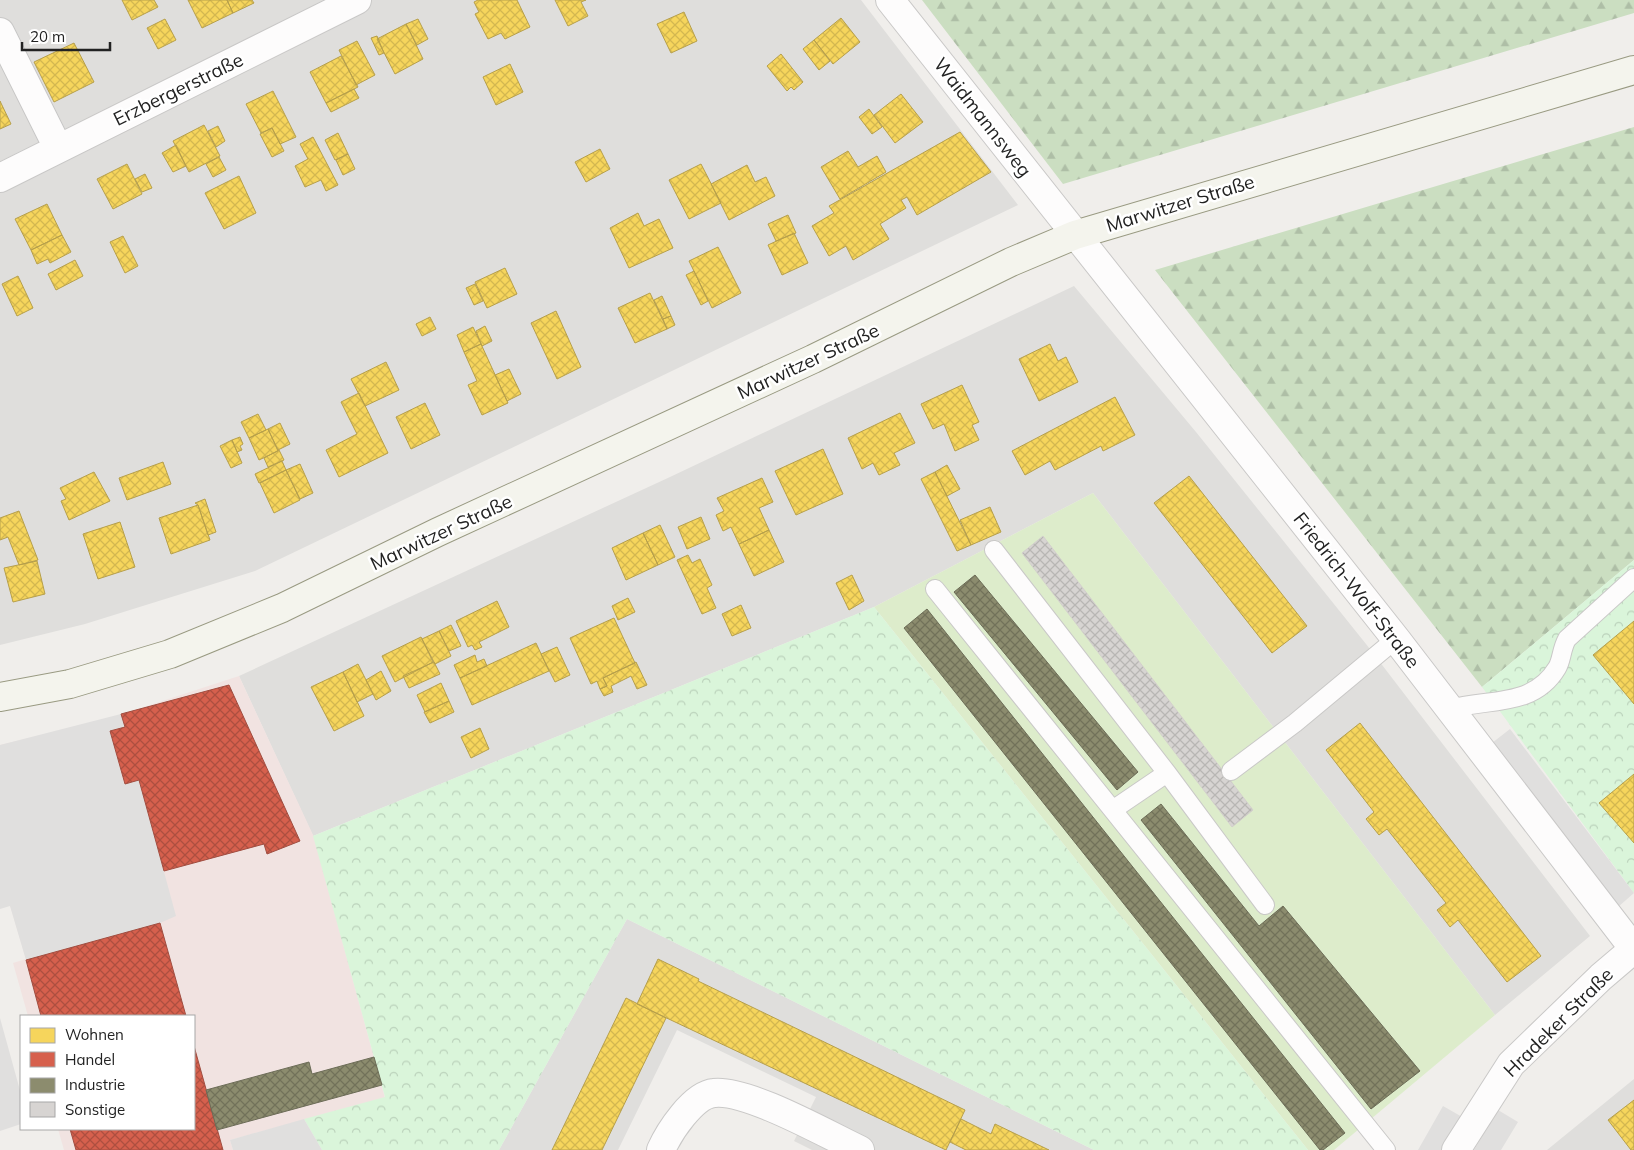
<svg xmlns="http://www.w3.org/2000/svg" width="1634" height="1150" font-family="Mulish,sans-serif">
<style>
.residential{fill:#dfdedc}
.commercial{fill:#f1e3e1}
.grass{fill:#ddeccb}
.forest{fill:url(#forest-firs)}
.park{fill:url(#park-crowns)}
.parking{fill:#e0dfde}
.homes{fill:url(#homes-cross-hatch);stroke:#b69f4b}
.shops{fill:url(#shops-cross-hatch);stroke:#a04d40}
.industry{fill:url(#industry-cross-hatch);stroke:#6c6c57}
.building{fill:url(#building-cross-hatch);stroke:#d3d0cc}
.lines{fill:none;stroke-linecap:round;stroke-linejoin:round}
.service-casing{stroke:#c9c8c7;stroke-width:20}
.minor-casing{stroke:#c9c8c7;stroke-width:30}
.secondary-casing{stroke:#999a82;stroke-width:30}
.service{stroke:#fdfcfc;stroke-width:18}
.minor{stroke:#fdfcfc;stroke-width:28}
.secondary{stroke:#f4f4ed;stroke-width:28}
.labels{text-anchor:middle;stroke-width:5;stroke-linejoin:round;paint-order:stroke}
.street-label{font-size:19px;fill:#222;stroke:#fff}
</style>
<defs>
<pattern id="forest-firs" width="22" height="20" patternUnits="userSpaceOnUse" patternTransform="scale(1.25)"><rect width="22" height="20" fill="#cbdec1"/><path d="M5 1l3.5 6h-7zM16 11l3.5 6h-7z" fill="#aebea6"/></pattern>
<pattern id="park-crowns" width="20" height="18" patternUnits="userSpaceOnUse" patternTransform="scale(1.25)"><rect width="20" height="18" fill="#daf5da"/><path d="M2 6a3 3 0 1 1 6 0M12 15a3 3 0 1 1 6 0" fill="none" stroke="#bbd2bb"/></pattern>
<pattern id="homes-cross-hatch" width="8" height="8" patternUnits="userSpaceOnUse" patternTransform="scale(1.25)"><rect width="8" height="8" fill="#f6d55c"/><path d="M0 0l8 8M0 8l8-8" fill="none" stroke="#d3b750"/></pattern>
<pattern id="shops-cross-hatch" width="8" height="8" patternUnits="userSpaceOnUse" patternTransform="scale(1.25)"><rect width="8" height="8" fill="#d6604d"/><path d="M0 0l8 8M0 8l8-8" fill="none" stroke="#ad4f40"/></pattern>
<pattern id="industry-cross-hatch" width="8" height="8" patternUnits="userSpaceOnUse" patternTransform="scale(1.25)"><rect width="8" height="8" fill="#8c8c6e"/><path d="M0 0l8 8M0 8l8-8" fill="none" stroke="#72725a"/></pattern>
<pattern id="building-cross-hatch" width="8" height="8" patternUnits="userSpaceOnUse" patternTransform="scale(1.25)"><rect width="8" height="8" fill="#d7d4d2"/><path d="M0 0l8 8M0 8l8-8" fill="none" stroke="#b8b6b4"/></pattern>
</defs>
<rect width="100%" height="100%" fill="#f0eeeb"/>
<path class="residential" d="M0 0H861L1018 205 255 571 85 624 0 645Z
M1074 286 1196 432 1366 644 1590 936 1495 1015 1093 493 874 607 313 836 239 676 670 477Z
M627 919 1094 1150H812L794 1141 816 1097 677 1030 618 1150H499Z
M1634 1079V1150H1547Z"/>
<path class="commercial" d="M239 676 314 837 385 1098 230 1140 233 1150H64L58 1129H194V1016H28L13 963 26 959 10 905 0 745 101 721Z"/>
<path class="grass" d="M1093 493 1495 1015 1334 1150H1308L874 607Z"/>
<path class="forest" d="M922 0H1634V13L1063 184Z
M1634 127V560L1482 687 1155 270Z"/>
<path class="park" d="M1634 560V893L1482 687Z
M874 607 1308 1150H1094L627 919 499 1150H322L304 1119 385 1097 313 836Z"/>
<path class="parking" d="M121 714 125 727 110 731 124 784 139 780 176 916 160 923 26 960 10 906 0 909V745Z
M1510 729 1634 893 1618 907 1492 743Z
M0 1018 21 1094V1124L0 1131Z
M1443 1106 1464 1118 1445 1150H1418Z
M1498 1110 1518 1122 1501 1150H1474Z
M304 1119 322 1150H233L230 1140Z"/>
<path class="homes" d="M122 0H154L158 7 132 20Z
M188 0H227L233 13 202 28Z
M227 0H252L254 3 233 13Z
M478 0H517L530 27 505 39 501 33 488 39 475 14 479 12 474 2Z
M555 0H586L581 2 588 16 568 26Z
M684 12 697 41 671 53 657 24Z
M841 18 860 42 833 64 814 40Z
M165 19 176 40 158 49 147 28Z
M418 19 428 39 417 45 406 24Z
M406 24 423 59 395 74 377 39Z
M377 36 384 53 379 55 371 38Z
M814 40 830 61 819 70 803 49Z
M357 41 375 75 356 85 339 50Z
M74 43 94 82 54 102 34 62Z
M781 54 803 82 794 90 791 87 787 91 767 66Z
M341 56 358 87 326 103 310 72Z
M510 64 523 92 496 105 483 77Z
M354 89 359 98 331 112 326 103Z
M273 91 296 137 280 144 272 128 261 133 246 104Z
M901 94 923 122 895 143 874 115Z
M0 101 11 124 0 129Z
M869 109 882 127 872 134 859 117Z
M204 125 220 156 189 172 173 141Z
M218 126 225 141 216 147 208 131Z
M272 128 284 151 272 157 260 134Z
M960 132 991 172 917 215 907 197 901 200 906 208 880 224 889 239 853 260 846 246 829 256 812 226 834 213 829 206Z
M338 133 348 154 335 160 325 140Z
M313 137 338 185 326 191 321 180 305 187 295 166 308 159 300 144Z
M176 145 186 166 173 172 162 153Z
M600 149 610 169 586 182 575 162Z
M848 151 858 167 877 156 886 172 840 199 821 167Z
M348 154 355 169 343 175 336 160Z
M219 157 226 170 213 177 206 164Z
M127 164 142 194 113 209 97 179Z
M701 164 721 203 689 219 669 180Z
M747 165 755 182 766 177 775 196 729 220 711 184Z
M145 174 152 188 142 192 135 179Z
M239 176 256 213 224 229 205 193Z
M47 204 62 235 31 250 15 219Z
M638 213 644 226 659 219 673 248 629 268 610 228Z
M788 215 796 233 776 241 768 224Z
M794 233 808 263 782 275 768 245Z
M62 235 71 252 50 263 48 259 37 264 31 250Z
M123 236 138 266 125 273 110 242Z
M718 247 741 293 712 308 689 261Z
M75 260 83 276 56 290 48 274Z
M505 268 517 294 487 308 475 282Z
M694 271 708 301 701 305 686 275Z
M18 276 33 308 17 316 2 284Z
M475 284 483 301 474 305 466 288Z
M650 293 667 329 635 343 618 308Z
M662 296 671 316 663 319 654 300Z
M556 311 581 367 557 379 531 323Z
M671 316 675 325 667 329 663 319Z
M430 317 436 329 422 336 416 324Z
M485 326 492 341 482 346 476 331Z
M473 327 481 344 464 352 457 335Z
M481 344 508 403 482 415 468 385 477 381 464 352Z
M1050 344 1058 361 1066 357 1078 382 1039 401 1019 359Z
M386 362 399 390 365 406 351 379Z
M509 369 521 394 507 401 495 375Z
M962 385 979 422 972 425 979 440 955 451 944 424 933 429 921 404Z
M359 393 388 453 339 477 326 450 357 434 341 402Z
M1115 397 1135 435 1103 451 1101 446 1055 470 1050 461 1025 475 1012 451Z
M425 403 440 435 411 449 396 417Z
M900 413 915 443 894 453 900 465 879 475 873 463 862 469 848 438Z
M258 414 266 430 249 438 241 422Z
M280 423 290 444 278 450 268 429Z
M268 429 278 451 259 460 249 438Z
M240 437 243 444 240 446 242 450 237 452 232 440Z
M232 440 242 463 231 468 220 446Z
M823 449 843 494 796 515 775 471Z
M279 450 284 460 268 467 264 458Z
M282 461 286 470 259 483 255 474Z
M163 462 171 484 127 500 119 478Z
M300 464 313 493 300 499 286 470Z
M947 465 960 489 947 496 935 472Z
M286 470 300 500 274 513 260 483Z
M94 472 110 501 69 520 61 501 66 499 60 488Z
M935 472 971 545 957 551 921 479Z
M1189 476 1307 626 1272 653 1154 503Z
M762 478 773 502 759 508 769 530 739 544 731 527 723 531 716 515 724 511 717 498Z
M205 499 216 532 208 535 198 505 195 503Z
M198 505 210 540 171 554 159 518Z
M990 507 1001 532 971 545 960 520Z
M19 511 38 560 19 565 8 537 0 540V518Z
M701 517 710 539 687 549 678 527Z
M120 522 135 567 98 579 83 534Z
M660 525 675 557 658 565 643 533Z
M769 530 784 562 754 576 739 544Z
M643 533 658 565 626 580 612 548Z
M688 555 692 563 700 559 712 585 707 588 716 608 702 614 677 560Z
M37 561 45 594 13 602 4 568Z
M852 575 864 601 849 610 836 583Z
M628 598 635 612 618 620 612 606Z
M497 601 509 627 479 642 482 647 475 650 472 645 468 647 456 621Z
M741 605 751 628 732 636 722 614Z
M614 618 635 663 603 678 607 686 600 689 597 681 591 684 570 638Z
M1634 621V704L1593 655Z
M451 625 461 646 449 651 439 631Z
M439 631 451 656 435 664 422 639Z
M421 637 433 662 395 682 382 656Z
M536 643 549 671 472 705 460 678Z
M557 647 570 675 555 682 541 654Z
M475 655 477 662 484 659 487 666 460 678 454 665Z
M434 662 440 674 409 688 403 676Z
M636 662 647 685 637 689 631 676 611 686 613 692 604 696 600 689 607 686 603 678Z
M358 664 373 694 357 702 343 672Z
M381 671 391 691 376 700 366 680Z
M343 672 364 716 334 731 311 687Z
M441 683 449 701 425 712 417 695Z
M449 701 454 712 430 723 424 712Z
M1360 723 1541 956 1507 982 1458 920 1450 927 1437 910 1446 903 1387 829 1379 835 1366 819 1374 812 1326 750Z
M480 728 489 749 471 758 461 737Z
M1634 774V843L1599 803Z
M658 959 699 979 698 981 965 1110 946 1150 637 1004Z
M626 998 666 1018 602 1150H552Z
M1634 1100V1150H1631L1608 1120Z
M961 1119 991 1134 995 1124 1049 1150H966L950 1142Z"/>
<path class="shops" d="M229 685 300 841 267 854 264 844 164 871 139 780 125 784 110 731 125 727 121 714Z
M160 923 186 1016H41L26 960Z
M194 1046 223 1150H76L70 1129H194Z"/>
<path class="industry" d="M975 575 1138 772 1117 790 954 592Z
M927 609 1345 1133 1323 1150H1320L904 628Z
M1161 804 1259 926 1283 906 1420 1071 1371 1109 1141 820Z
M374 1057 382 1085 217 1130 206 1090 309 1062 312 1074Z"/>
<path class="building" d="M1043 536 1253 810 1232 827 1022 553Z"/>
<g class="lines">
<g class="service-casing">
<path id="service" d="M994 550 1167 773 1265 905
M935 589 1386 1150
M1450 709C1488 698 1533 708 1557 668 1562 660 1561 650 1567 639L1634 578
M1231 771 1295 723 1396 639
M1114 809 1167 773"/>
</g>
<g class="minor-casing">
<path id="minor" d="M890 0 1396 639 1634 949
M0 32 58 148
M0 178 357 0
M661 1150C669 1132 693 1095 714 1093 747 1089 828 1135 860 1150
M1456 1150 1511 1064 1601 977 1634 949"/>
</g>
<g class="secondary-casing">
<path id="secondary" d="M0 697 70 684 170 654 282 608 438 532 813 359 1011 262 1075 235 1634 70"/>
</g>
<use href="#service" class="service"/>
<use href="#minor" class="minor"/>
<use href="#secondary" class="secondary"/>
</g>
<g class="labels">
<g class="street-label">
<text transform="translate(178 89) rotate(-26)" y="7">Erzbergerstraße</text>
<text transform="translate(983 117) rotate(52)" y="7">Waidmannsweg</text>
<text transform="translate(1180 203) rotate(-17)" y="7">Marwitzer Straße</text>
<text transform="translate(808 361) rotate(-25)" y="7">Marwitzer Straße</text>
<text transform="translate(441 532) rotate(-25)" y="7">Marwitzer Straße</text>
<text transform="translate(1357 590) rotate(52)" y="7">Friedrich-Wolf-Straße</text>
<text transform="translate(1558 1022) rotate(-45)" y="7">Hradeker Straße</text>
</g>
</g>
<rect x="20" y="1015" width="175" height="115" fill="#ffffff" stroke="#a7a7a7"/>
<rect x="30" y="1028" width="25" height="15" fill="#f6d55c" stroke="#a7a7a7"/>
<text x="65" y="1040" font-size="15" fill="#222222">Wohnen</text>
<rect x="30" y="1052" width="25" height="15" fill="#d6604d" stroke="#a7a7a7"/>
<text x="65" y="1065" font-size="15" fill="#222222">Handel</text>
<rect x="30" y="1078" width="25" height="15" fill="#8c8c6e" stroke="#a7a7a7"/>
<text x="65" y="1090" font-size="15" fill="#222222">Industrie</text>
<rect x="30" y="1102" width="25" height="15" fill="#d7d4d2" stroke="#a7a7a7"/>
<text x="65" y="1115" font-size="15" fill="#222222">Sonstige</text>
<path d="M22 42v8h88v-8" fill="none" stroke="#222222" stroke-width="2.5"/>
<text x="30" y="42" font-size="15" fill="#222222" stroke="#ffffff" stroke-width="4" paint-order="stroke">20 m</text>
</svg>
